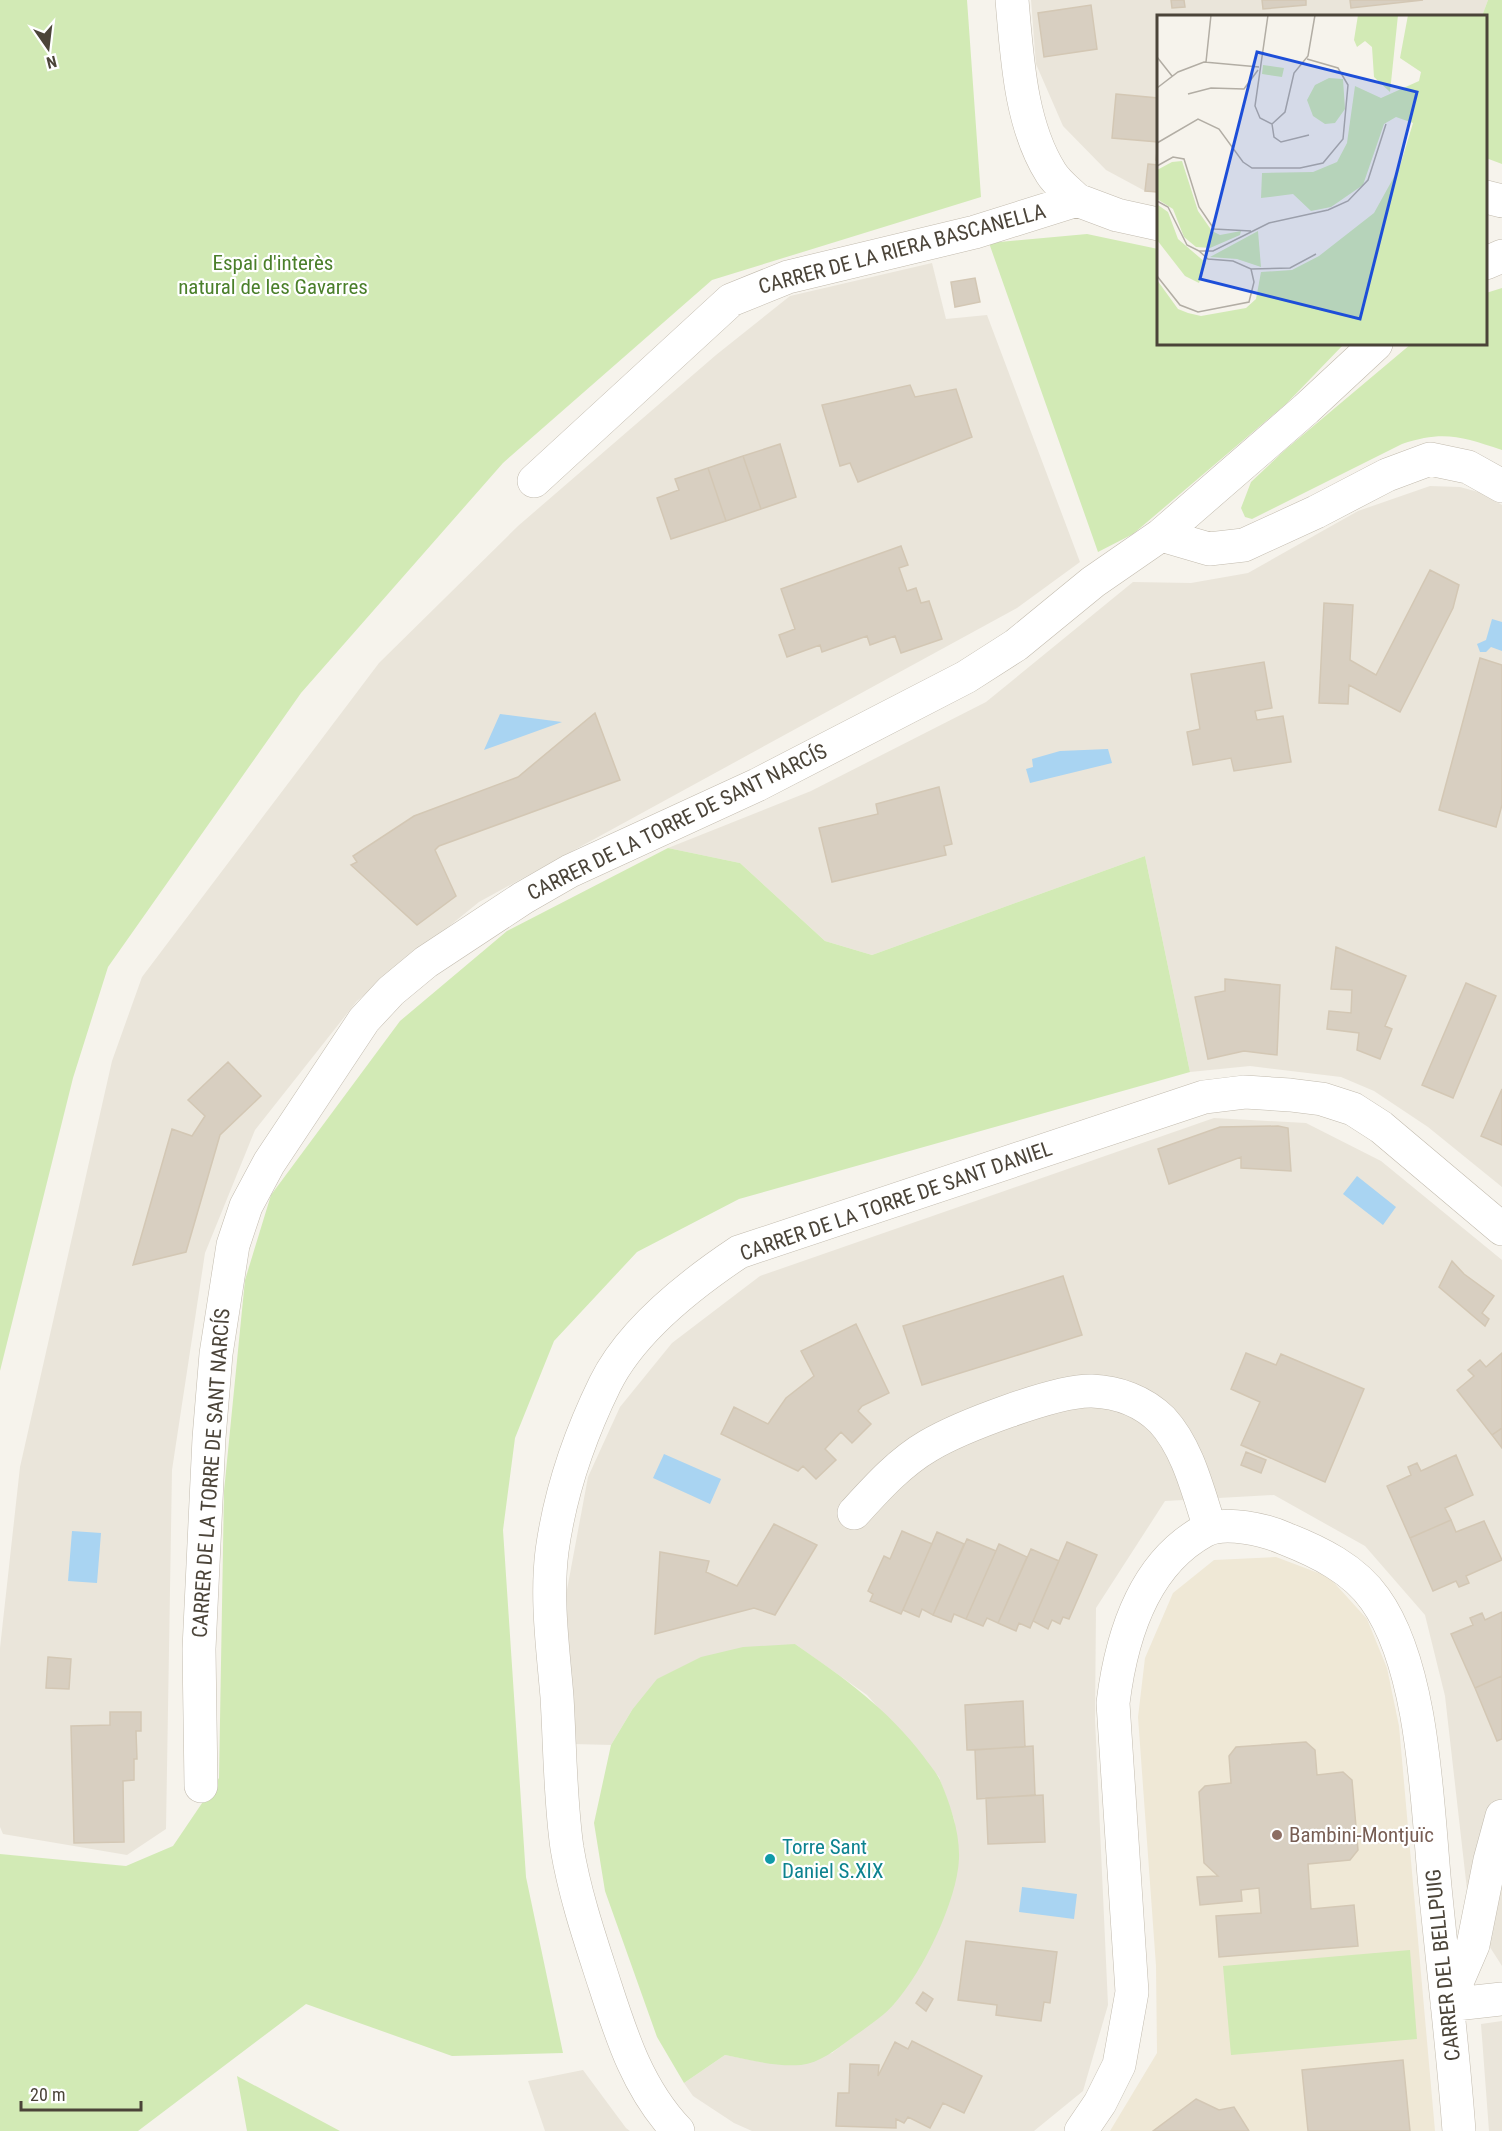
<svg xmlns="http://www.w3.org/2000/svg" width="1502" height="2131" font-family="'Roboto Condensed',sans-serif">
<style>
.residential{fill:#eae5da}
.education{fill:#efe8d6}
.green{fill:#d2eab5}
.water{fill:#a9d4f2}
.building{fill:#d8cfc1;stroke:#d3c7b4;stroke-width:1.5}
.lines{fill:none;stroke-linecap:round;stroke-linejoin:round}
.minor-casing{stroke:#c2bbae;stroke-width:34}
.minor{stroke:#fff;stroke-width:33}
.education-dot{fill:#8d6e63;stroke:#fff;stroke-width:2}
.culture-dot{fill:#0f9aa8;stroke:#fff;stroke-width:2}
.labels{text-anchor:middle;stroke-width:4.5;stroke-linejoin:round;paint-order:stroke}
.street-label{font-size:21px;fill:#4b4439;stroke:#fff}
.park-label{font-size:21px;fill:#4a7f2a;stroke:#fff}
.education-label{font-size:21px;fill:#785e54;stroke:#fff;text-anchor:start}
.culture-label{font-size:21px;fill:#0d838f;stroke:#fff;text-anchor:start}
.inset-road{fill:none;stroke:#b2ada4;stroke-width:1.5}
.view{fill:#1d4ed8;fill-opacity:0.15;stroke:#1d4ed8;stroke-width:3}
.inset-edge{fill:none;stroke:#4b4439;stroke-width:3}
</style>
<rect width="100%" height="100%" fill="#f6f3ec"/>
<path class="residential" d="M1031 0H1488L1482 16H1158V193L1145 191 1106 170 1063 126 1036 64Z
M932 263 946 319 987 315 1080 562 1017 608 479 902 357 1001 255 1130 205 1253 172 1470 166 1829 127 1855 3 1834 0 1827V1648L20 1467 112 1061 142 977 379 663 518 526 716 355 790 296Z
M1430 486 1460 487 1482 493 1502 505V1187L1428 1127 1374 1091 1341 1077 1250 1066 1190 1072 1145 856 872 955 825 941 740 863 668 848 811 791 986 702 1133 582 1191 583 1248 573 1358 511Z
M1214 1118 1306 1123 1381 1161 1502 1260V1966L1470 1916 1445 1696 1425 1615 1365 1546 1274 1495 1165 1501 1096 1608 1095 1719 1108 2005 1083 2091 1034 2131H752L734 2123 693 2096 684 2083 725 2055 767 2063 832 2053 895 2003 944 1916 954 1883 959 1858 954 1819 939 1777 867 1695 795 1644 632 1710 611 1745 573 1744 566 1595 588 1477 620 1407 672 1343 760 1276Z
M1502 2021V2131H1489L1481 2024Z
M583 2070 626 2128 630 2131H545L528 2081Z"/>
<path class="education" d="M1276 1557 1329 1577 1367 1619 1387 1668 1399 1726 1435 2131H1110L1157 2053 1156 1966 1138 1717 1145 1658 1173 1593 1214 1560Z"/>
<path class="green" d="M0 0H967L981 197 712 280 503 463 301 693 108 967 73 1078 0 1371Z
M1488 0H1502V164L1486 158V16H1482Z
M1087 234 1158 249V344H1344L1287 403 1133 534 1098 552 989 243Z
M1502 288V450C1462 437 1444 430 1402 444L1252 519 1245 517 1241 508 1251 482 1285 450 1411 344H1486V293Z
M668 848 740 863 825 941 872 955 1145 856 1190 1072 739 1199 637 1252 554 1341 515 1438 503 1530 526 1877 563 2053 452 2056 306 2004 138 2131H0V1854L126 1866 173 1846 219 1778 224 1491 245 1280 271 1195 400 1021 507 931Z
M795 1644C843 1677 889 1710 924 1757 929 1764 936 1772 940 1780 950 1804 960 1832 959 1859 957 1901 923 1971 895 2003 883 2017 864 2029 849 2040 836 2050 819 2063 801 2065 776 2067 750 2060 725 2055L684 2083 657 2037 605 1891 594 1823 611 1745 632 1710 657 1679 701 1657 743 1647Z
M1410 1950 1417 2039 1231 2055 1223 1966Z
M237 2076 340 2131H247Z"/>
<path class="water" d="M1492 619 1502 622V651L1491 647 1486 652H1480L1477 644 1486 640Z
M500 714 562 722 484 750Z
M1108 749 1112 763 1030 783 1026 769 1033 767 1032 759 1060 751Z
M1357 1176 1396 1207 1383 1225 1343 1194Z
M664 1454 721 1479 710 1504 653 1478Z
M72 1531 101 1533 97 1583 68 1581Z
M1022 1887 1077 1894 1074 1919 1019 1912Z"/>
<path class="building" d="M1171 0H1184L1185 7 1172 8Z
M1262 0H1306V5L1263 9Z
M1350 0H1423L1351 8Z
M1091 5 1097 49 1044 57 1038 13Z
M1116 94 1158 98V160H1156L1158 142 1112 138Z
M1148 164 1158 165V192L1145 191Z
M975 278 980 302 955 307 951 282Z
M910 385 915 397 956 389 972 437 858 482 850 463 840 466 822 405Z
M780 444 796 497 761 509 743 456Z
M743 456 761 509 726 521 708 468Z
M708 468 726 521 671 539 657 498 679 490 675 479Z
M901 546 908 565 899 568 907 591 916 588 921 603 929 601 942 639 901 653 895 636 870 645 867 636 822 652 820 645 787 657 779 635 795 629 781 589Z
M1430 570 1459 585 1453 608 1400 712 1349 685 1348 704 1319 703 1324 603 1353 605 1350 660 1376 675Z
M1480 658 1502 665V805L1496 827 1439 810Z
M1264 662 1272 708 1255 711 1257 720 1283 716 1291 762 1234 771 1231 758 1193 765 1187 732 1200 729 1191 674Z
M595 713 620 780 439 846 435 850 456 896 417 925 351 865 357 862 353 856 414 816 518 777Z
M939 787 952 844 944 846 946 855 832 882 819 828 878 814 876 804Z
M1336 947 1406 976 1385 1026 1392 1029 1380 1059 1357 1050 1359 1033 1327 1029 1329 1011 1351 1013 1352 990 1331 989Z
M1225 979 1280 985 1277 1055 1244 1051 1208 1059 1195 997 1225 991Z
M1466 983 1496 996 1453 1098 1422 1085Z
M228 1062 261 1096 220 1135 186 1252 133 1265 172 1129 192 1136 205 1116 188 1100Z
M1502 1089V1145L1481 1136Z
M1278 1126 1288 1128 1291 1171 1241 1168V1157L1169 1184 1158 1149 1220 1127Z
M1452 1261 1464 1274 1494 1296 1482 1313 1489 1319 1485 1326 1439 1287Z
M1063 1276 1082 1335 922 1385 903 1326Z
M856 1324 889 1393 862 1406 858 1411 871 1424 852 1443 841 1432 825 1449 836 1460 816 1479 803 1466 798 1471 721 1434 734 1407 768 1424 786 1398 814 1376 801 1351Z
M1246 1353 1276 1365 1281 1354 1364 1389 1325 1482 1241 1445 1260 1402 1231 1389Z
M1502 1353V1428L1492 1435 1457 1390 1474 1376 1468 1370 1480 1360 1486 1367Z
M1502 1428V1448L1492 1435Z
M1246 1452 1266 1460 1261 1473 1241 1465Z
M1456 1455 1473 1495 1445 1508 1451 1520 1410 1538 1387 1486 1411 1475 1408 1467 1417 1463 1421 1471Z
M1451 1520 1456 1532 1484 1521 1502 1560 1466 1576 1469 1583 1459 1587 1456 1581 1433 1591 1410 1538Z
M774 1524 817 1545 775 1615 754 1608 655 1634 660 1552 709 1561 706 1572 737 1586Z
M902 1531 932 1544 901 1614 870 1601 873 1594 868 1591 884 1556 890 1559Z
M937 1532 964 1544 933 1615 922 1609 919 1617 903 1610Z
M967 1539 996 1551 966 1619 954 1614 951 1622 933 1615Z
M1067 1542 1097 1555 1069 1619 1063 1617 1060 1624 1052 1620 1048 1629 1033 1621Z
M999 1544 1027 1557 998 1623 987 1618 983 1626 966 1619Z
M1031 1549 1059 1561 1030 1628 1019 1623 1016 1631 998 1623Z
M1502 1612V1676L1475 1688 1451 1634 1473 1625 1470 1618 1482 1613 1485 1620Z
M48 1657 71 1659 69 1689 46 1688Z
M1502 1676V1739L1497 1741 1475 1688Z
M1023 1701 1025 1747 967 1750 965 1705Z
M110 1712H141V1731H136L137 1759H134V1780L123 1781 124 1842 74 1843 71 1726 110 1725Z
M1306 1742 1315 1750 1317 1775 1343 1772 1352 1780 1358 1850 1350 1860 1308 1864 1311 1909 1354 1905 1358 1946 1219 1957 1216 1916 1261 1913 1259 1888 1241 1890 1242 1901 1200 1905 1197 1877 1218 1876 1204 1863 1199 1792 1205 1786 1231 1783 1229 1756 1236 1747Z
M1033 1746 1035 1795 977 1799 975 1750Z
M1043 1795 1045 1842 988 1844 986 1798Z
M966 1941 1057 1952 1050 2003 1044 2002 1041 2021 996 2015 997 2005 958 2000Z
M923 1992 933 1999 926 2011 916 2003Z
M912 2041 982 2076 964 2113 943 2103 930 2128 908 2117 904 2123 896 2119V2128L836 2126 838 2093H849L850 2064 879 2065 878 2076 895 2042 908 2049Z
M1403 2060 1410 2131H1308L1302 2070Z
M1196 2099 1219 2110 1234 2107 1249 2131H1153Z"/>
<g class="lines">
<g class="minor-casing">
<path id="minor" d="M1012 0C1017 56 1020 124 1051 173 1057 183 1068 191 1077 200
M1486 197 1502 201
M1486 263 1502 256
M534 481 731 300 788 277 975 232 1077 200 1117 215 1158 224
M1161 535 1209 549 1244 545 1316 512 1387 475 1430 459 1468 467 1502 486
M854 1513C876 1489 899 1463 928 1446 960 1427 1056 1390 1092 1391 1117 1392 1143 1401 1162 1420 1188 1448 1198 1492 1210 1528
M201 1786 199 1649 209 1438 216 1354 233 1245 246 1206 269 1163 364 1020 391 991 426 962 523 898 570 871 757 785 966 677 1016 645 1093 582 1161 535 1306 409 1376 344
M1448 2003 1473 1945 1490 1860 1502 1816
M1447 2005 1502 1999
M678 2131C635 2086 619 2028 600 1970 587 1930 574 1890 567 1848 560 1799 560 1747 557 1697 553 1649 546 1599 552 1551 560 1493 579 1437 605 1384 631 1331 691 1284 739 1252L1204 1097 1245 1092 1290 1095 1322 1099 1353 1109 1381 1127 1502 1229
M1081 2131 1100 2103 1119 2065 1132 1992 1113 1703C1121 1638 1142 1565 1204 1531 1225 1520 1266 1530 1286 1539 1319 1552 1354 1569 1375 1599 1424 1667 1427 1803 1435 1887 1443 1968 1453 2049 1459 2131"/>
</g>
<use href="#minor" class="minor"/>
</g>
<circle class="education-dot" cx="1277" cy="1835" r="6"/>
<circle class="culture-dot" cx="770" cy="1859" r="6"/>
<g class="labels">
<g class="street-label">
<text transform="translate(902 249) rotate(-15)" y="7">CARRER DE LA RIERA BASCANELLA</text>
<text transform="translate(677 822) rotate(-26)" y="7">CARRER DE LA TORRE DE SANT NARCÍS</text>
<text transform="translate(896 1201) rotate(-19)" y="7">CARRER DE LA TORRE DE SANT DANIEL</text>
<text transform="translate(211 1473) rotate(-86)" y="7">CARRER DE LA TORRE DE SANT NARCÍS</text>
<text transform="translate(1443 1965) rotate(-96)" y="7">CARRER DEL BELLPUIG</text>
</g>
<g class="park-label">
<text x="273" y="270">Espai d'interès<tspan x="273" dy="24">natural de les Gavarres</tspan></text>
</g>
<g class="education-label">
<text x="1289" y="1842">Bambini-Montjuïc</text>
</g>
<g class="culture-label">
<text x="782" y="1854">Torre Sant<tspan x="782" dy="24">Daniel S.XIX</tspan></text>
</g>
</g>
<g transform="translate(1157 15)">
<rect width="330" height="330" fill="#f6f3ec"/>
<path d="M201 0H241L233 77 217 62 215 32 208 26 200 32 197 25ZM251 0H330V330H0V265L21 294 31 298 44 301 89 293 99 284 104 257 135 255 162 241 217 198 243 151 256 108 239 102 227 109 206 170 174 192 154 196 136 179 104 183 105 158 156 157 180 147 190 128 198 71 224 83 262 66 264 57 243 43ZM106 50 127 53 125 62 105 59ZM172 63 186 64 188 94 178 108 168 109 156 101 150 85 158 70ZM25 146 41 196 55 216 63 220 84 216 83 220 53 233 39 232 27 222 16 194 0 184V155L15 147ZM1 190 11 197 21 224 49 248 42 268 28 261 0 225ZM101 216 104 252 80 244 53 242Z" fill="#d2eab5"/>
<path class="inset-road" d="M111 0 98 91 103 103 115 109M0 42 15 61M49 47 54 0M0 73 21 57 47 47 102 52M31 79 54 73 87 74 101 55M115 109 128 97 137 58 151 41 158 0M115 109 117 122 124 127 152 120M0 128 41 104 62 114 86 147 95 153H143L166 148 186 124 191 70 181 53 150 44M0 151 16 142 27 144 42 192 57 214 94 216M0 186 11 192 30 230 42 236H56L112 208 171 195 191 186 211 165 229 109M42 236 51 244 76 246 94 254 133 253 159 239M0 261 23 290 41 297 92 287 97 267 94 254"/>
<path class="view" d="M100 37 260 77 203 304 43 264Z"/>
<rect width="330" height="330" class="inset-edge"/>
</g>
<g transform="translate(48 48) rotate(166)" stroke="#ffffff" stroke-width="4.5" paint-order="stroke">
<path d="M0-4.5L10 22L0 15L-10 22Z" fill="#4b4439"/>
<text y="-9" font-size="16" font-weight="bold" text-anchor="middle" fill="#4b4439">N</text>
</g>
<path d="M21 2101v9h120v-9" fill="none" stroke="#4b4439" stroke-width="3"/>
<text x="30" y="2101" font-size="18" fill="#4b4439" stroke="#ffffff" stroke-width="4.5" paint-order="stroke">20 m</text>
</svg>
